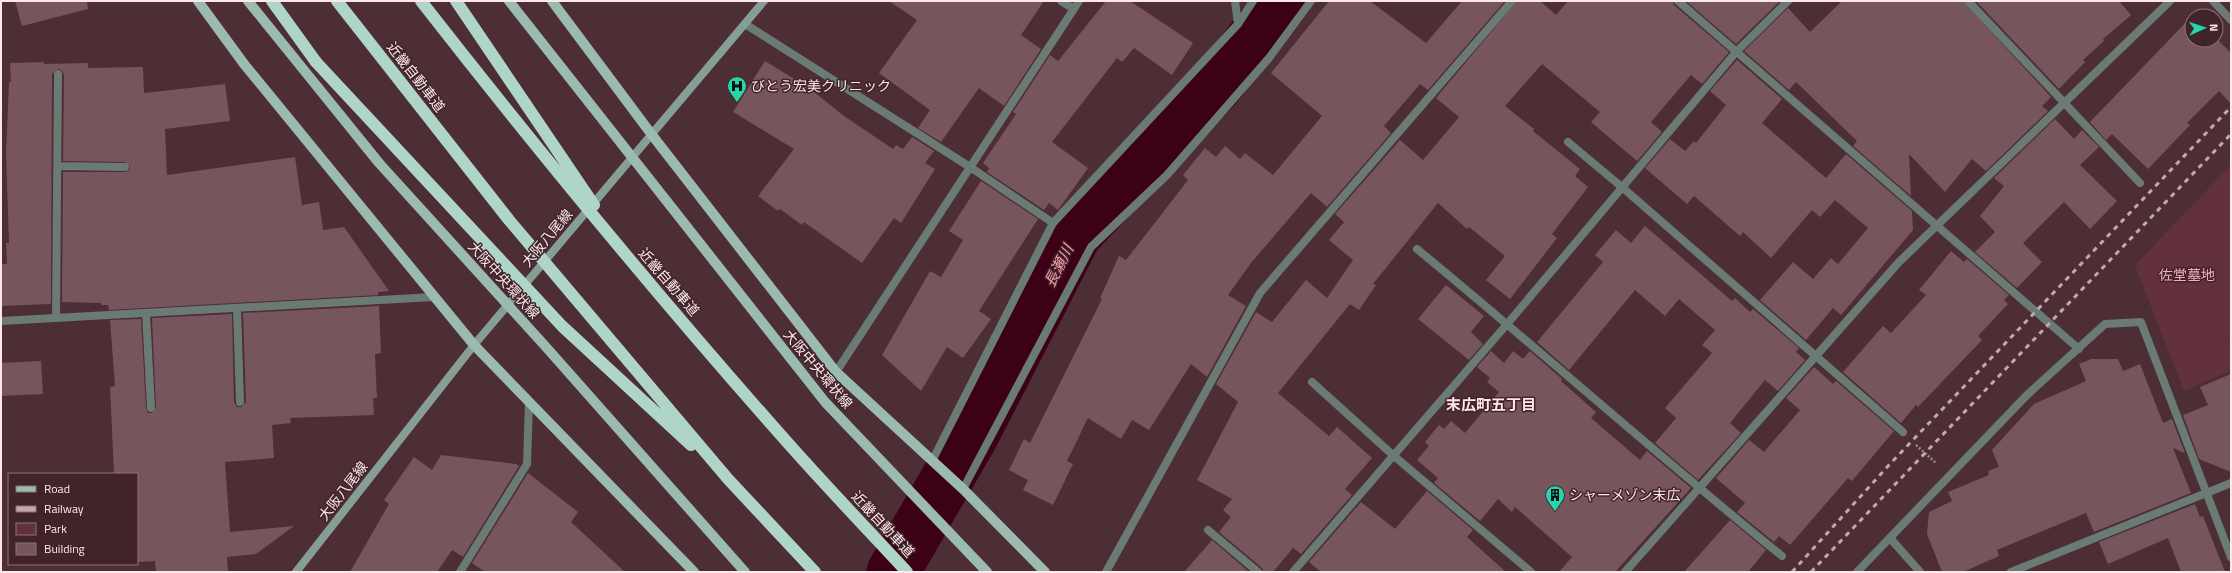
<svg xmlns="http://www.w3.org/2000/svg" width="2232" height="573" font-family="'Titillium Web','Noto Sans JP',sans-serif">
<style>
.green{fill:#63313d}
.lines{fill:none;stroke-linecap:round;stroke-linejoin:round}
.river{stroke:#3c0117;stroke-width:53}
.building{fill:#77555c}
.path{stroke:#a1888d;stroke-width:2.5;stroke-dasharray:2 2;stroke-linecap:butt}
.lane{stroke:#6a7a75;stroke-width:8}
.street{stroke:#6a7a75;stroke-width:8}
.secondary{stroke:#869f96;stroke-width:8}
.primary{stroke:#9bbbb0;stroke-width:10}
.highway{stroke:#aed5c8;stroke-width:12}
.rail{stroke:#c0a8ad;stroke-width:3;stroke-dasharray:5 5;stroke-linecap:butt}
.primary-bridge{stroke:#9bbbb0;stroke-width:10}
.highway-bridge{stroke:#aed5c8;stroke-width:12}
.labels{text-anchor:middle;stroke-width:3;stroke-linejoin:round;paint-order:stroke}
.street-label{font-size:14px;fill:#fce7eb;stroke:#41242a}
.poi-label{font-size:14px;fill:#fce7eb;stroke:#41242a;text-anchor:start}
.park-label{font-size:14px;fill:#f5adbc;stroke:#41242a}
.water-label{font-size:15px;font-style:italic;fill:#fc9eb3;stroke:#41242a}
.neighbourhood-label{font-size:15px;font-weight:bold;fill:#fce7eb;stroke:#41242a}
</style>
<rect width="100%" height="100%" fill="#4c2e34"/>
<path class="green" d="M2231 165V335L2221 340 2231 336V370L2184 391 2135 265Z"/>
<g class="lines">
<path class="river" d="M893 572 973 434 1075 235 1216 86 1282 1"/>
</g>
<path class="building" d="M15 1H87L88 9 22 26Z
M889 1H1044L1021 35 1041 49 1004 106 979 88 941 142 918 128 930 110 879 73 917 20Z
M1106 1H1130L1193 43 1172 75 1134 48 1122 62 1117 58 1052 142 1088 168 1058 210 1049 203 1044 210 987 172 989 168 983 163 1016 114 1013 112 1050 55 1058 61Z
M1329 1H1370L1426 43 1462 1H1505L1428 90 1420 84 1384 126 1391 133 1327 207 1311 193 1251 263 1228 295 1246 306 1207 377 1191 364 1149 430 1132 420 1121 439 1088 418 1067 461 1073 464 1053 505 1023 490 1028 480 1009 470 1024 439 1030 443 1102 299 1100 298 1119 256 1126 260 1188 180 1183 175 1205 148 1216 157 1225 146 1240 159 1245 153 1273 175 1322 116 1271 73Z
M1517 1H1540L1556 15 1568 1H1673L1674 5 1729 52 1702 84 1691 75 1651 122 1662 132 1637 161 1591 122 1600 112 1542 64 1505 106 1534 129 1533 131 1580 169 1575 176 1588 187 1552 234 1557 238 1510 299 1486 280 1505 256 1469 227 1467 229 1438 203 1373 284 1376 285 1359 310 1350 304 1278 393 1329 436 1337 427 1372 458 1345 489 1352 495 1301 554 1293 548 1273 572H1263L1262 568 1219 532 1231 517 1223 510 1232 499 1197 480 1238 402 1216 384 1256 312 1272 322 1306 280 1327 298 1353 260 1329 240 1344 222 1335 214 1400 140 1423 160 1459 117 1436 98Z
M1686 1H1780L1736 44Z
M1842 1H1963L2051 97 2042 106 2048 111 1986 171 1972 159 1945 192 1909 154 1911 196 1853 146 1857 141 1796 82 1789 90 1744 51 1788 8 1810 32Z
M1976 1H2119L2131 15 2103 39 2104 41 2083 60 2085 62 2059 89Z
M2192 16V40H2216V38L2231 53V104L2219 91 2187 123 2190 125 2148 169 2112 134 2106 140 2090 122Z
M1737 60 1782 99 1762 123 1826 178 1846 154 1912 211 1913 230 1841 315 1833 308 1806 340 1760 300 1793 262 1813 279 1831 258 1838 264 1868 228 1835 200 1820 217 1812 210 1771 258 1743 232 1740 236 1694 196 1687 204 1645 168 1670 139 1685 151 1694 141 1696 143 1726 105 1710 91Z
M765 61 809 88 844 116 893 149 896 145 903 149 912 137 934 151 925 163 935 169 901 223 894 218 862 263 804 222 802 225 780 209 778 211 758 196 794 149 733 112Z
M44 62V64L88 63V68L143 67 144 93 225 84 230 121 165 129 167 175 295 157 302 205 319 202 323 230 344 227 389 291 378 292V295L109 310 108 305H101V303L62 302 63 172H125L129 170 130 167 125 162 63 161 64 74 61 70 58 69 52 74 51 302 50 304 1 306V264H7L6 243H9L6 154 9 82H11L10 63Z
M2055 119 2074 139 2082 130 2099 147 2080 165 2117 201 2090 229 2064 202 2023 243 2042 262 2017 288 1975 252 1995 232 1980 216 2004 186 1994 178Z
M981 181 1038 219 979 311 991 319 963 358 947 347 921 391 882 355 930 271 941 277 963 240 949 231Z
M1645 226 1732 301 1735 298 1750 312 1753 309 1799 348 1796 352 1805 360 1778 391 1765 380 1730 423 1741 433 1698 480 1655 443 1676 418 1665 408 1712 353 1702 345 1715 330 1679 299 1665 316 1635 290 1569 370 1537 342 1603 262 1595 255 1616 230 1631 243Z
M1951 251 1964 262 1967 259 2009 295 2004 300 2008 304 1978 336 1982 340 1918 407 1916 405 1901 423 1843 372 1883 326 1891 333 1926 295 1919 290Z
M1446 285 1484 316 1471 332 1483 344 1469 360 1418 319Z
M379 306 381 353 375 354 377 398H373L374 415 290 418 291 423 272 425 274 458 225 462 230 532 294 526 256 554 227 557 228 572H156L155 561 137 562V474H114L110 387 115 386 110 320 141 319 146 408 148 413H152L156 408 152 318 232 314 234 402 237 407H241L246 402 243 313Z
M1491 351 1504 363 1513 351 1523 359 1530 351 1562 379 1561 381 1596 412 1591 418 1640 460 1647 451 1691 488 1615 572H1559L1572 557 1515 507 1512 512 1498 499 1480 521 1434 483 1438 478 1417 460 1429 446 1425 442 1439 425 1444 429 1451 421 1465 433 1499 392 1487 382 1490 378 1477 367Z
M2091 359H2118L2123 371 2140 364 2163 423 2172 419 2185 453 2173 448 2191 493 2094 532 2086 513 1997 550 1999 556 1963 572H1942L1927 534 1929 512 1952 501 1948 492 1989 475 1988 471 1999 467 1992 450 2034 404 2086 381 2079 364Z
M41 361 43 394 1 396V363Z
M1814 367 1833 384 1836 381 1894 431 1852 481 1848 478 1790 545 1779 536 1774 542 1737 512 1745 503 1716 478 1749 440 1764 452 1800 410 1786 398Z
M2231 374V472L2199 459 2183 415 2208 405 2200 387Z
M441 455 516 464 519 466 463 557 452 550 437 572H350L389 504 384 500 414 457 432 470Z
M528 473 578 512 571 522 625 572H485L472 563Z
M1427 491 1473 530 1467 537 1506 572H1321L1309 562 1361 502 1395 529Z
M2195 504 2200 517 2203 516 2225 572H2181L2168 538 2108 564 2099 542Z
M1730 520 1766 550 1748 572H1684Z
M1212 540 1249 572H1184Z"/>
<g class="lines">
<path class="path" d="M1916 445 1936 463"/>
<path class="lane" d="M2213 1 2231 20
M58 166 125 167
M237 308 240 402
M146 313 151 408
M56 318 58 74"/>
<path class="street" d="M1061 1 1074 9
M1235 1 1238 24
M1678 1 2079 349
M1968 1 2140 183
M745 24 970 167 1053 223
M1568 142 1623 188 1903 432
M1417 249C1540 350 1658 456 1782 556
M1 321 434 297
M836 372 1079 1
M1312 382 1394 456 1531 572
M932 461 1053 223 1238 24 1253 1
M963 489 1091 247 1167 175 1269 58 1311 1
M1208 530 1258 572
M1890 538 1920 572
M460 572 527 464 529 402
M1106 572 1260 293 1512 1
M1293 572 1508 323 1737 51 1788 1
M1625 572 1899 262 2170 1
M1857 572 2027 395 2105 324 2141 322 2231 557
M2011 572 2231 483"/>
<path class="secondary" d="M296 572 474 345 764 1"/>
<path class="primary" d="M198 1 244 64 474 345 694 572
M552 1 652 135 836 372 963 489 1045 572"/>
<path class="highway" d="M272 1 316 62"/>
<path class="rail" d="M1792 572 1889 465 2231 107
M1811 572 2231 134"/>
<path class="primary-bridge" d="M248 1 379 163 546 347 745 572
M509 1 825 402 987 572"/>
<path class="highway-bridge" d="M337 1 509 220 728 479 815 572
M421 1C539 152 660 299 787 442 826 486 867 529 907 572
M456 1 594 205
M316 62 562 326 691 445"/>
</g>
<defs>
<g id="hospital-pin" transform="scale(1)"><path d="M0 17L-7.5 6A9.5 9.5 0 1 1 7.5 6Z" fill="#27d5ad" stroke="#41242a"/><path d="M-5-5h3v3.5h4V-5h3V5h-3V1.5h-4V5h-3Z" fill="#111"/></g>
<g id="building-pin" transform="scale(1)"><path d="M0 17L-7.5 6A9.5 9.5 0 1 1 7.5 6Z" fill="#27d5ad" stroke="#41242a"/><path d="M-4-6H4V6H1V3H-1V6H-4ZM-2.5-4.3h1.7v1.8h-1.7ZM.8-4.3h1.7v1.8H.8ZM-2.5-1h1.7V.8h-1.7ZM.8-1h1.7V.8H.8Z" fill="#111"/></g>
</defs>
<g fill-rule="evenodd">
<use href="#hospital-pin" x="737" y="86"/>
<use href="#building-pin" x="1555" y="495"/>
</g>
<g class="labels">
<g class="street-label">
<text transform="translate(416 77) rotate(52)" y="5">近畿自動車道</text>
<text transform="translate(547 238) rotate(-50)" y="5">大阪八尾線</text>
<text transform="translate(504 280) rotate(48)" y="5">大阪中央環状線</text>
<text transform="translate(669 282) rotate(49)" y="5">近畿自動車道</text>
<text transform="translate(818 369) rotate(50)" y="5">大阪中央環状線</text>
<text transform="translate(343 491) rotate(-52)" y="5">大阪八尾線</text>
<text transform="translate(883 524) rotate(47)" y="5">近畿自動車道</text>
</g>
<g class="poi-label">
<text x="751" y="91">びとう宏美クリニック</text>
<text x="1569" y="500">シャーメゾン末広</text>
</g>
<g class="park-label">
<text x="2187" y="280">佐堂墓地</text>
</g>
<g class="water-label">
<text transform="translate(1059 266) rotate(-63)" y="5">長瀬川</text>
</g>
<g class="neighbourhood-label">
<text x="1491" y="410">末広町五丁目</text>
</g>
</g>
<rect width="2232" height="573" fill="none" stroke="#fce7eb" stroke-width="4"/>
<rect x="8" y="473" width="130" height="92" fill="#41242a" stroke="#8c7277"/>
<rect x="16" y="486" width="20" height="6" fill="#9bbbb0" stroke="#8c7277"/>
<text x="44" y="493" font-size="12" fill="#fce7eb">Road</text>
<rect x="16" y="506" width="20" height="6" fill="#c0a8ad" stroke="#8c7277"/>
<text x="44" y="513" font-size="12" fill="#fce7eb">Railway</text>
<rect x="16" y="523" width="20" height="12" fill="#63313d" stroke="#8c7277"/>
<text x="44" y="533" font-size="12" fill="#fce7eb">Park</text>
<rect x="16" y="543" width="20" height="12" fill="#77555c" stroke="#8c7277"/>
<text x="44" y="553" font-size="12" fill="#fce7eb">Building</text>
<g transform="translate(2204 28) rotate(87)"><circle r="19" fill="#41242a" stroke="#8c7277"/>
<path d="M0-3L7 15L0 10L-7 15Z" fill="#27d5ad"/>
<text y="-6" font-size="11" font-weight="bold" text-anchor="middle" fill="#fce7eb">N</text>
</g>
</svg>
